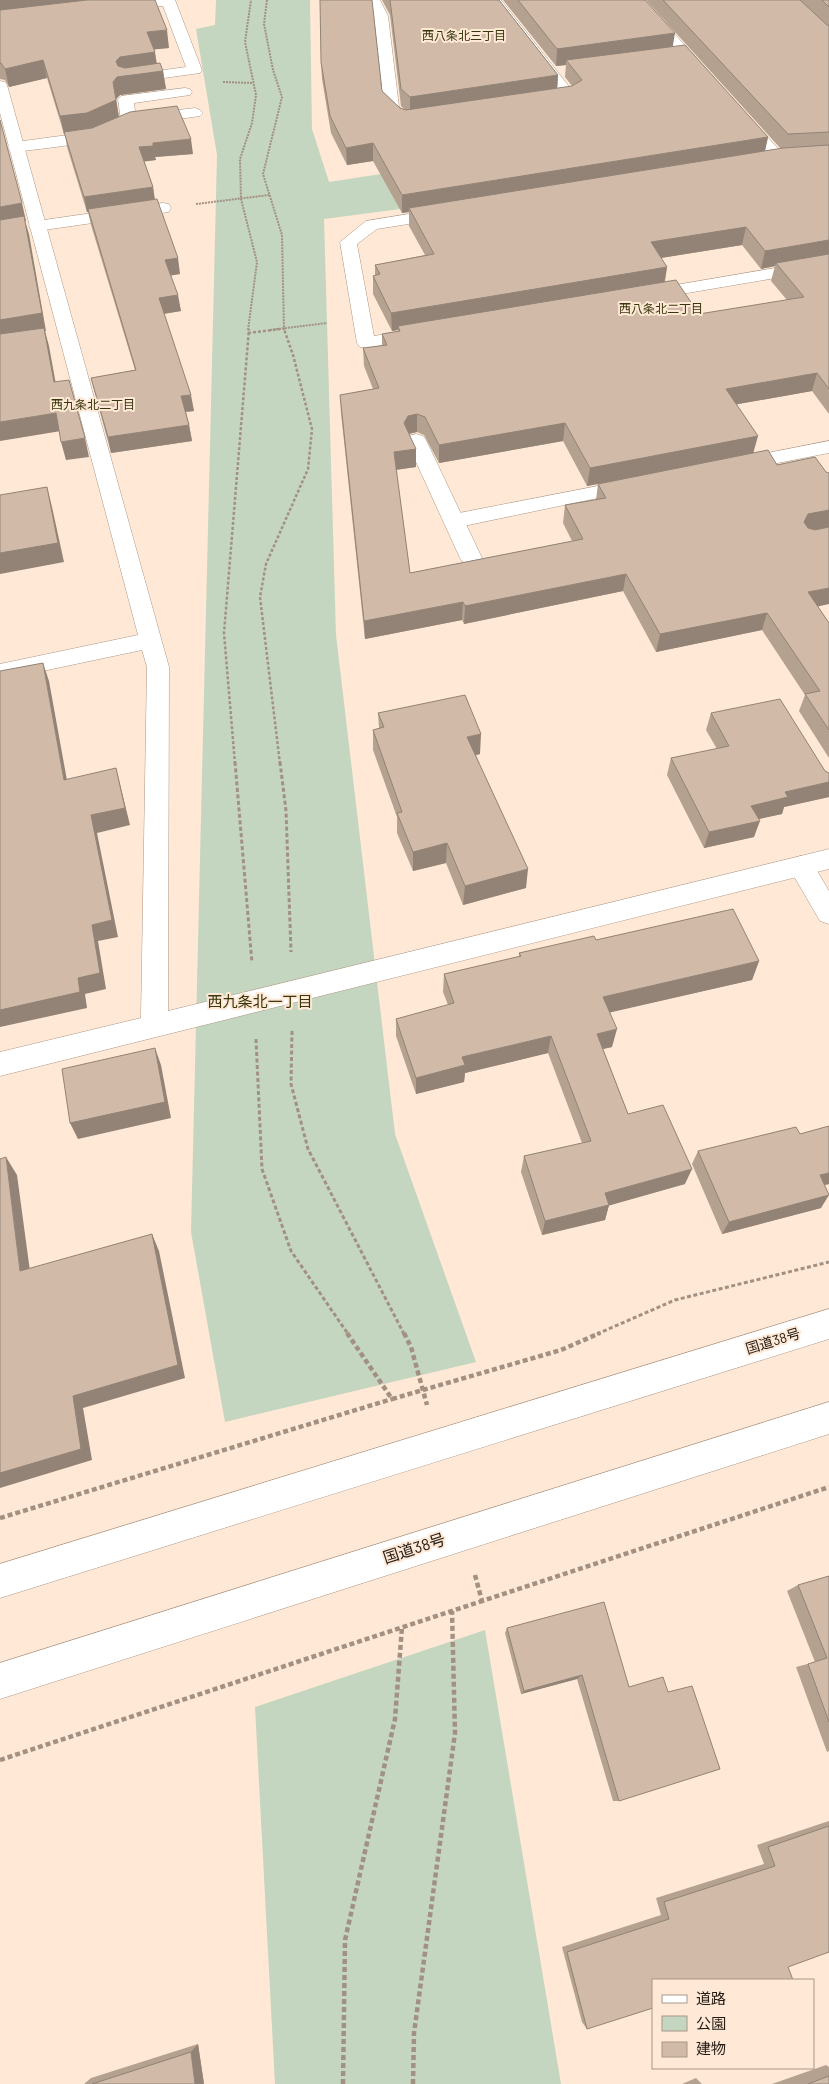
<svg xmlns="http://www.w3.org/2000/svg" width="829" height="2084" font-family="Barlow,'Noto Sans JP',sans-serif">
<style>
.green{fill:#c4d6bf}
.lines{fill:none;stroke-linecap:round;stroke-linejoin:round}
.lane-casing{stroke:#ac9786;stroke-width:1}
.street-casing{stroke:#ac9786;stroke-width:1}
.highway-casing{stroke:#ac9786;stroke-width:1}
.path-far3{stroke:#a29183;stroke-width:2;stroke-dasharray:2 1;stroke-linecap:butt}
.path-far2{stroke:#a29183;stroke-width:2.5;stroke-dasharray:3 2;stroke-linecap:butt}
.path-far1{stroke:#a29183;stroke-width:3;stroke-dasharray:4 2.5;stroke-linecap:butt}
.path{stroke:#a29183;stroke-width:4.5;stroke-dasharray:5 3;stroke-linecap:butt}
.lane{fill:#fff;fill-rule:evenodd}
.street{fill:#fff;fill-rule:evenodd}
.highway{fill:#fff;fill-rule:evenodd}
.wall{fill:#b4a190;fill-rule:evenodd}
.shaded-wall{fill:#928376}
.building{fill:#d1bba8;stroke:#928376}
.labels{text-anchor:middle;stroke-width:4;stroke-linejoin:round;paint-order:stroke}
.far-neighbourhood-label{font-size:12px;fill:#37360c;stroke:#ffe8d5}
.street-label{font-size:14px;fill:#231b14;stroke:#ffe8d5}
.neighbourhood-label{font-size:15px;fill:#37360c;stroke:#ffe8d5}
.near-street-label{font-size:16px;fill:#231b14;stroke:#ffe8d5}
</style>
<rect width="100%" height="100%" fill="#ffe8d5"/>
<path class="green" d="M216 0H310L312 129 329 182 433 166 454 202 324 219 336 635 395 1134 476 1362 225 1422 191 1232 217 155 196 29 215 25Z
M485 1630 561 2084H275L255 1707Z"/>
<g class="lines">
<g class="lane-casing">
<path id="lane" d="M185 88 190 89 192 92 190 95 134 103 136 119 139 116 144 114 195 108 200 110 203 113 200 116 144 124 139 122 136 119 134 124H124L121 121 118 99 121 96Z
M103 127 108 129 111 132C103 144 33 149 16 152L10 150 8 147 10 144 16 142 90 132Z
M163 203 169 204 171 208 169 212 37 231 31 230 29 226 31 222 37 221Z
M416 434 423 436 426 440 482 558 478 563 471 565 464 563 460 558 406 440 409 436Z
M801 856 810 859 829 891V924L820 921 788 866 792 859Z"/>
</g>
<g class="street-casing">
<path id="street" d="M142 0H175L202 70 200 73 128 83 123 82 121 79 123 76 128 75 186 67 163 6 118 11 111 7 118 3Z
M366 0H380L388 16 399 107 410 116 421 117 424 120 421 123 406 126 401 124 384 108 374 16Z
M487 0H501L575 94 578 97 575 100 545 106 540 104 537 101 540 98 560 94Z
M630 0H644L707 70 709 73 707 76H697Z
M0 81 5 82 7 85 169 667 168 1011 829 849V869L0 1076V1052L141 1018 147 667 142 650 0 680V664L138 635 0 113Z
M741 112 746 114 785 156 787 159 785 162H773L736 120 733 117 736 114Z
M446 208 452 209 454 213 452 217 377 229 357 244 374 336 418 329 424 330 427 334 424 338 418 339 366 348 360 347 357 343 340 242 366 221Z
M829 259V269L646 300 640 299 637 295 640 291 646 290Z
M829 441V453L737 471 730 469 727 465 730 461 737 459Z
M634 479 641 481 644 485 641 489 454 528 447 526 444 521 447 516 454 514Z"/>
</g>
<g class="highway-casing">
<path id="highway" d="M829 1309V1339L0 1598V1564Z
M829 1402V1434L0 1699V1663Z"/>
</g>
<path class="path-far3" d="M267 0 264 24 273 70 282 97 263 174 282 235 284 330
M223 82 253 83
M196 204 269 195
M248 330 257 262 241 199 240 159 252 123 256 95 245 42 251 0
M270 330 327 323"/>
<path class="path-far2" d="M248 333 280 329
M235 764 224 633 249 329
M280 764 260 597 266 564 308 469 312 429 293 355 284 329"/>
<path class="path-far1" d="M235 762 252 963
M280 762 286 811 291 952
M292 1031 291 1084 308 1149 404 1334
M256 1039 262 1169 291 1251 348 1334
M597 1334 675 1300 829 1262"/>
<path class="path" d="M347 1333 392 1399 561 1350 600 1333
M404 1333 411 1347 427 1405
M0 1518 392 1399
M475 1575 482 1601 829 1487
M0 1760 482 1601
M343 2084 345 1940 395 1719 402 1627
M413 2084 414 2033 455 1733 452 1611"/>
<use href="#lane" class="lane"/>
<use href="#street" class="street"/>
<use href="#highway" class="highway"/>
</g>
<path class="wall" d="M0 0 169 48 154 49 157 63 163 71 166 89 120 95 116 99 119 117 193 154 155 157 156 160 144 161 153 187 155 200 180 274 171 275 181 311 164 314 194 411 186 412 189 425 192 441 111 453 91 378 135 370 91 225 88 212H87L67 147 65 134H64L47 78 9 87 5 80 0 79Z
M382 0H499L558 75 557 89 572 86 565 77 566 65 556 66 503 0H645L673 46 768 137 765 151 781 149 646 0H829V414L812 391 737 404 754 453 777 465 829 527 814 530 818 607 829 623V758L799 711 805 695 762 630 656 652 623 591 464 624 462 620 365 639 341 413 340 395 373 389 364 366 363 348 382 346V334L398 331V330L392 331 373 294V276L375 275V265L425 255 409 226V212L402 213 373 161 347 165 331 133 322 79 321 62 382 91 400 108 405 110 401 106 390 15ZM742 245 761 269 775 266 771 281 787 300 699 314 665 281 667 267 661 258ZM417 432 424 435 439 463 563 441 587 486 598 484 596 500 565 505 563 523 572 541 410 573 396 470 416 467 409 434Z
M378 713 480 754 476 755 526 888 463 905 446 863 413 871 397 833V817L373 750V730L379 728Z
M711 713 829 773V797L784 807 782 814 758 819 754 837 704 848 667 775 671 758 717 749 706 730Z
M596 940 759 961 752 980 610 1012 612 1047 603 1049 628 1114 685 1184 609 1205 605 1220 542 1235 521 1172 524 1156 582 1143 548 1053 465 1073 464 1082 416 1094 396 1036V1019L448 1005 443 992 444 974 519 957V953Z
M829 1126V1184L825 1185 821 1208 722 1234 692 1164 698 1151 800 1134Z
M829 1576V1751L827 1752 796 1667 815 1662 787 1591 798 1585Z
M507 1628 629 1687 668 1692 619 1801H613L577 1679 521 1694 505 1633Z
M829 1821V1952L653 1980 587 2029 582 2022 562 1947 661 1915 656 1898 764 1864 757 1845Z
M198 2044 204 2084H84L91 2078Z
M826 2065 829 2067V2084H772Z
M696 2078 702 2084H682Z"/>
<path class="shaded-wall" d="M0 0H134L0 16Z
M167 30 169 48 149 50 147 32Z
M675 33 672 51 566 60V65L556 66 557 49Z
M155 52 157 69 163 71 166 89 120 95 116 99 119 118 90 130 64 134 60 116 113 82 117 77 116 61 120 57Z
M43 60 47 78 9 87 5 69Z
M558 75 557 93 410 114V97Z
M768 137 764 155 409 208V212L402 213V195Z
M191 139 193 154 155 157 156 160 141 162 139 147 153 143Z
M373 143V161L347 165 346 148Z
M153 187 155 202 87 212 84 197Z
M22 203 26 221H25L29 234 46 331H45L49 346 59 401 0 339V207Z
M746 227 742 245 648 260 651 242Z
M829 240V256L776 263 775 266 761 269 765 251Z
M178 258 180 274 168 276 165 260Z
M667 267 664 285 398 326V330L392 331 391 313Z
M178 295 181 311 162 314 159 298Z
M817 373 812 391 722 407 726 389Z
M191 395 194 411 184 412 181 396Z
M56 413 61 431 0 441V422Z
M417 414V432L408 434 404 423 408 416Z
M565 423 563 441 439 463V445Z
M189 425 192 441 111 453 108 437Z
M758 436 753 454 587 486 590 468Z
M85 438 89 457 66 460 61 442Z
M416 449V467L394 470V452Z
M47 487 52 507 64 562 0 574V553Z
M829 510V527L803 532 804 522 808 514Z
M626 574 623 591 464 624 465 606Z
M829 588V604L802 610 808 592Z
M463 602 462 620 365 639 364 621Z
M767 613 762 630 656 652 660 634Z
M43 663 49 681 70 797 64 780Z
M481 734 480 754 466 757 467 737Z
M116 768 130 825 97 833 118 937 98 941 106 989 85 994 87 1008 0 1027V1010L78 978 92 925 91 815Z
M829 782V797L784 807 782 814 745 822 751 806 785 792Z
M760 821 754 837 704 848 709 832Z
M447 843 446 863 413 871V852Z
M528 869 526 888 463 905 465 886Z
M759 961 752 980 599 1015 603 997Z
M617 1029 612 1047 593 1051 597 1034Z
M551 1036 548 1053 465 1073 464 1082 416 1094V1078L462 1057Z
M155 1048 161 1065 171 1118 78 1139 70 1123Z
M6 1157 17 1175 32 1286 20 1271Z
M692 1169 685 1184 604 1207 609 1205 605 1220 542 1235 545 1221 605 1193Z
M829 1173V1184L811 1188 820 1175Z
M829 1195 821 1208 722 1234 729 1222Z
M152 1234 159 1251 185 1378 83 1408 92 1460 0 1488V1473L73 1396Z
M582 1675 577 1679 521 1694 524 1691Z
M198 2044 204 2084H195L191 2052Z"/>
<path class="building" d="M87 0H155L167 30 147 32 155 52 120 57 116 61 118 66 125 68 160 63 163 71 117 77 113 82 116 100 87 113 60 116 43 60 5 69 1 63H0V10Z
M320 0H372L382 91 400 108 406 110 572 86 582 80 566 60 685 45 768 137 402 195 373 143 346 148 330 116 321 62Z
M390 0H499L558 75 410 97 401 89Z
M518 0H645L675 33 557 49Z
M663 0H800L827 25 829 26V132L788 134Z
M822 0H829V7Z
M177 106 191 139 153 143V146L139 147 153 187 84 197 64 132 92 128 130 112Z
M0 120 22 203 0 207Z
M829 145V240L765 251 746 227 651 242 667 267 391 313 373 276 380 274 375 265 434 254 409 208 783 148Z
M157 199 178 258 165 260 178 295 159 298 191 395 181 396 189 425 108 437 91 378 136 370 88 209Z
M24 216 42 313 0 320V220Z
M829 254V389L817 373 726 389 758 436 590 468 565 423 439 445 425 417 417 414 408 416 404 423 416 449 394 452 410 573 583 539 565 505 606 498 598 484 768 450 777 465 815 457 826 472 829 473V510L808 514 804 522 808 528 815 530 829 527V588L808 592 829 623V730L805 694 820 691 767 613 660 634 626 574 465 606 463 602 364 621 340 395 379 388 363 348 387 345 382 334 400 331 398 326 676 280 699 314 804 297 776 263Z
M44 328 54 382 69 380 85 438 61 442 56 413 0 422V334Z
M47 487 58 543 0 553V495Z
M43 663 64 780 116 768 125 808 91 815 112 920 92 925 100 973 78 978 80 992 0 1010V671Z
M465 695 481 734 467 737 528 869 465 886 447 843 413 852 397 813 402 812 373 730 384 727 378 713Z
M780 699 825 771 829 773V782L785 792 788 797 751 806 760 821 709 832 671 758 729 746 711 713Z
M733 909 759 961 603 997 617 1029 597 1034 628 1114 663 1105 692 1169 605 1193 609 1205 545 1221 524 1156 591 1141 551 1036 462 1057 465 1065 416 1078 396 1019 454 1003 444 974 521 956 519 953 594 936 596 940Z
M155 1048 165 1102 70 1123 62 1069Z
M829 1126V1173L820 1175 829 1195 729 1222 698 1151 796 1127 800 1134Z
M6 1157 20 1271 152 1234 178 1365 73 1396 81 1449 0 1473V1159Z
M829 1576V1722L808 1664 827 1658 798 1585Z
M604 1602 629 1687 663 1677 668 1692 692 1686 720 1769 619 1801 582 1675 524 1691 507 1628Z
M829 1826V1952L788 1967 793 1980H653V2008L587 2029 567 1952 669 1919 664 1902 775 1866 768 1847Z
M191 2052 195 2084H92Z
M829 2076V2084H808Z"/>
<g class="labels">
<g class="far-neighbourhood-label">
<text x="464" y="40">西八条北三丁目</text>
<text x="661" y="313">西八条北二丁目</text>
<text x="93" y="409">西九条北二丁目</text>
</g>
<g class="street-label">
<text transform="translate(773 1341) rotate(-17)" y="5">国道38号</text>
</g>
<g class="neighbourhood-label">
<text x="260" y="1007">西九条北一丁目</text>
</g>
<g class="near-street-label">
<text transform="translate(414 1548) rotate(-18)" y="6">国道38号</text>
</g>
</g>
<rect x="652" y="1979" width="162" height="90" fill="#ffe8d5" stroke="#a79688"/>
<rect x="662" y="1995" width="25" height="8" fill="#ffffff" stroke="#a79688"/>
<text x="696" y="2004" font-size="15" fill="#231b14">道路</text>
<rect x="662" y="2016" width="25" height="15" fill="#c4d6bf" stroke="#a79688"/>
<text x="696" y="2029" font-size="15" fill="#231b14">公園</text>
<rect x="662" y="2042" width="25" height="15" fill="#d1bba8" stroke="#a79688"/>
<text x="696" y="2054" font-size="15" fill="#231b14">建物</text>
</svg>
